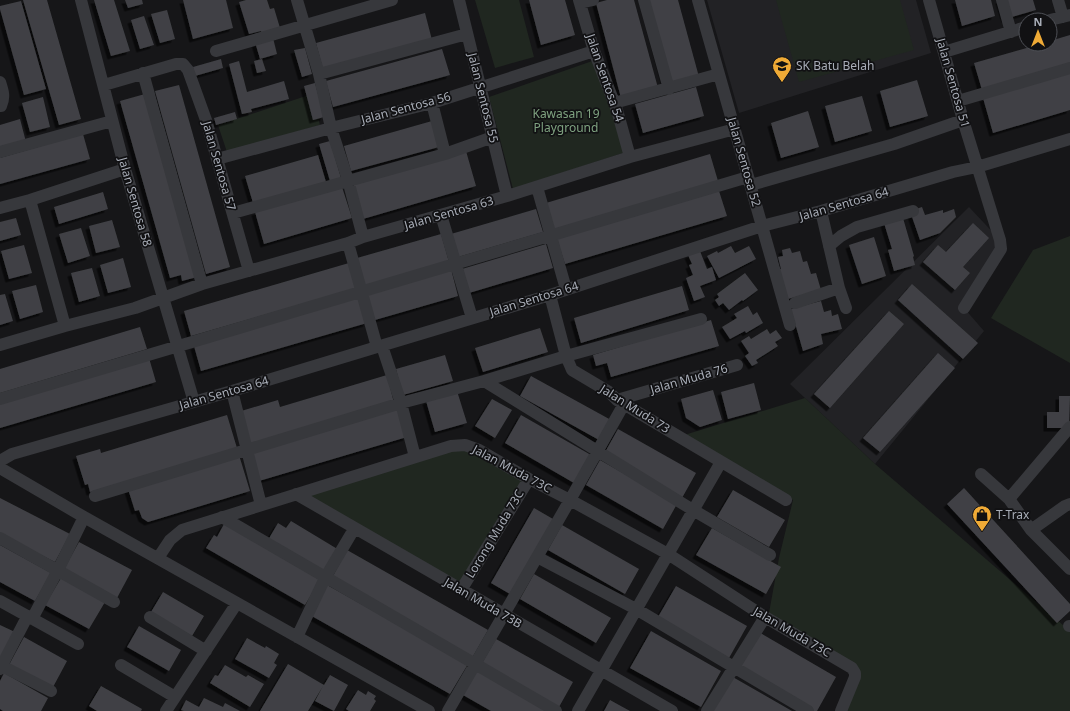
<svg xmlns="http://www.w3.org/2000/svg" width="1070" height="711" font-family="'Noto Sans',sans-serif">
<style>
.built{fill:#222225}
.green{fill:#202720}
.building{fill:#404145;filter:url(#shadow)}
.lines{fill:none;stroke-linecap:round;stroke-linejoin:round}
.minor{stroke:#37383c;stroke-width:12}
.labels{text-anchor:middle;stroke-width:3.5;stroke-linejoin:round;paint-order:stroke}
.poi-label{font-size:12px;fill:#a8adb7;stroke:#111113;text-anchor:start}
.street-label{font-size:12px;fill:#a8adb7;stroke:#111113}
.park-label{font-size:12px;fill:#7fa280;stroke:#111113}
</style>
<defs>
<filter id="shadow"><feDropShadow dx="-3.5" dy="3.5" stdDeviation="0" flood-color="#0009"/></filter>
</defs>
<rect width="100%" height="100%" fill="#161618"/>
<path class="built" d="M707 0H916L931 53 739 113Z
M969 207 1000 240 964 308 984 331 875 464 790 384Z"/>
<path class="green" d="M475 0H519L534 57 495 68Z
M776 0H900L914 50 799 82Z
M598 59 626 152 513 189 489 97Z
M312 94 320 125 227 152 218 125Z
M1070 236V363L991 318 1033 250Z
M805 398 875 464 1070 631V711H840L857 678 769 613 779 558 793 500 681 436Z
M465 445 529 479 461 590 296 494Z"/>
<path class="building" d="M23 0H47L81 119 59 125Z
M94 0H114L130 51 111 56Z
M125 0H142L143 4 128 8Z
M183 0H226L233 28 193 39Z
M246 0H267L270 9 274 8 280 28 262 34 261 31 249 34 239 2Z
M529 0H565L575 35 541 45Z
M607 0H634L658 88 621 98 596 3Z
M643 0H678L699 77 666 86Z
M955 0H991L995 16 962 26Z
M999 0H1033L1036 10 1005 19Z
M21 1 46 89 24 95 0 9V6Z
M167 10 175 39 160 43 151 14Z
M425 13 432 40 323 69 316 43Z
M144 16 154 45 140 49 131 20Z
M1070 35V64L982 90 974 63 1041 44H1050V41Z
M273 38 277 54 260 59 255 42Z
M305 48 312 74 302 77 294 50Z
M442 49 450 75 333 107 326 81Z
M221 59 223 68 195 76 193 67Z
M262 59 266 71 257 73 254 61Z
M239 61 247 92 284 81 289 99 251 109 252 112 242 114 229 64Z
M1070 73V110L993 133 983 98Z
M917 80 928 116 890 127 880 91Z
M315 83 324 117 313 120 304 86Z
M179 85 230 267 206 274 155 91Z
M696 87 704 116 643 133 635 104Z
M145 94 197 277 182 281 181 275 170 278 120 101Z
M862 96 872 131 835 142 825 106Z
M43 97 50 127 30 132 22 103Z
M808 111 819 147 781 158 771 123Z
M235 112 237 119 216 125 214 118Z
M20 119 26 142 0 149V125Z
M432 121 439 147 351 171 344 146Z
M83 134 90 159 0 184V158Z
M330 141 341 178 330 181 319 144Z
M466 151 476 186 363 219 353 183Z
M710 154 718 181 554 230 546 203Z
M318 155 326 182 253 203 245 176Z
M342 187 352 218 264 244 255 212Z
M719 191 727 216 565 264 557 239Z
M103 192 108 209 59 224 54 207Z
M922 207 925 215 943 210V213L954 209 956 217 940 233 920 240 910 211Z
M536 209 543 232 458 257 451 234Z
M16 218 21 235 0 241V222Z
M903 218 914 256 913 257 915 265 894 271 888 250 892 249 884 223Z
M112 220 120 247 96 253 89 226Z
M973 223 989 238 963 267 970 273 955 290 923 262 938 245 946 252Z
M81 228 90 256 68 263 59 234Z
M441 234 449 262 365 286 357 258Z
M874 237 886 276 862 284 849 245Z
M546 244 553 268 469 293 462 269Z
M24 245 32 273 9 279 1 251Z
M731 246 735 253 749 246 756 259 719 278 707 256 717 251 718 253Z
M790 248 792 253 800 251 803 262 807 261 811 274 816 273 821 290 784 300 776 270 781 269 778 257 783 256 782 250Z
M700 251 707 269 712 267 716 280 700 286 705 297 694 301 686 278 693 275 689 265 692 264 688 255Z
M123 258 131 287 108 293 100 265Z
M349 263 357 288 191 336 184 311Z
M92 268 100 296 79 302 71 273Z
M451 269 458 296 375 320 367 293Z
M745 273 758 290 743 301 742 300 729 310 723 303 719 306 715 300 719 297 717 294Z
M912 284 978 343 963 359 898 300Z
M36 285 43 312 20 319 12 291Z
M682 286 689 310 581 343 574 318Z
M5 294 13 321 0 325V295Z
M359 297 367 323 201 371 194 346Z
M821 301 824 312 831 310 832 316 838 314 842 329 821 334 823 344 803 351 791 309Z
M748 306 753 315 757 312 763 323 746 333 745 331 730 339 722 327 737 318 734 314Z
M889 311 904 324 830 408 814 394Z
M711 320 719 346 611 377 607 363 596 366 593 355Z
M140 327 147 349 0 393V369Z
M540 328 548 352 483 372 475 348Z
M767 329 770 334 776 330 782 338 775 342 778 346 756 360 758 363 752 366 745 356 749 353 741 341 749 336 751 339Z
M938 353 955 368 880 452 863 438Z
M445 355 453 381 403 395 396 369Z
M149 358 156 382 0 428V402Z
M387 375 394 403 248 446 238 412 278 400 280 407Z
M531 376 611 420 599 440 520 396Z
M754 383 761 410 728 419 721 392Z
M713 390 722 420 700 427 686 418 681 399Z
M457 391 467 423 435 432 426 401Z
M1059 396H1070L1069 428H1047V412H1059Z
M492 399 512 410 495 438 475 426Z
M398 409 407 437 259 481 251 452Z
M227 415 237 448 90 492 88 484 85 485 76 456 100 449 101 453Z
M521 415 591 455 574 483 505 443Z
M618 429 696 473 682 498 604 454Z
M239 455 250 491 148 522 142 518 139 510 135 511 128 489Z
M600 460 677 504 663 529 586 485Z
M964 488 1070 604V611L1057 623 947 504Z
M733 490 785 520 769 547 717 517Z
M0 498 70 534 55 562 0 534Z
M534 508 553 519 510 594 491 583Z
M291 521 339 550 325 573 268 540 278 523 286 528Z
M224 524 320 580 305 605 206 548 214 535 217 537Z
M562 525 639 569 625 594 548 550Z
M712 528 781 567 766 594 696 555Z
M79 542 132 570 117 598 64 569Z
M0 545 51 573 35 601 0 582Z
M347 550 488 630 472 658 332 578Z
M534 574 611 618 596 643 520 599Z
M61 578 105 602 89 629 45 605Z
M327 585 468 664 450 694 310 615Z
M676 586 747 626 729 658 658 617Z
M163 592 204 616 192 636 151 612Z
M0 625 15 632 0 659Z
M139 626 181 650 169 671 127 647Z
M651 631 721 671 701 707 630 668Z
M757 631 836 677 817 711H814L736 667Z
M24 637 67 661 52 689 9 665Z
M247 638 265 648 266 646 279 654 274 663 277 665 269 678 235 659Z
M496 639 573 682 559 707 481 665Z
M288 664 324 685 330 675 348 685 334 711 315 701 323 686 308 711H260Z
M225 665 246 677 248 675 264 684 250 707 210 683 215 675 218 676Z
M477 670 549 711H491L463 695Z
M4 673 48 698 41 711H3L0 709V681Z
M731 676 792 711H711Z
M101 686 142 709 141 711H97L89 706Z
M358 690 366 695 368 691 376 696 374 699 376 701 370 711H349L346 709Z
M204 698 223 707 225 703 240 711H184L181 710 186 700 199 707Z
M610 700 619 705 630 711H604Z"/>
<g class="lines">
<path class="minor" d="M81 0 125 169 194 402
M297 0 319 74 331 128 348 180 363 237
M459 0 507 196
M579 0 594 51 617 110 630 157
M644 0 669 89
M698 0 790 325
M929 0 963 120 1000 240 1001 249 964 308
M1002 0 1011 32
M1058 0 1063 17
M580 3 593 0
M1050 20 1070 15
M216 51 392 0
M944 52 1026 27
M143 73 202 284
M319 74 467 34
M0 82C3 91 5 97 1 106H0
M104 85 176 64H183L188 70 206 120 249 271
M958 101 1070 68
M432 103 445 154
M614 103 719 74
M0 152 112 121
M217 159 331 128 432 103 594 51
M751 185 894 144 963 120
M537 187 566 289
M30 200 65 326
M0 208 30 200 125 169
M821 211 839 288 846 308
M233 213 445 154 493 137
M441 215 472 318
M348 243 377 347
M829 246 841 236 857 227 913 211
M550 295 566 356 572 370 609 392 617 400 786 500
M795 303 839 288
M0 345 65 326 135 308 202 284 348 243 363 237 507 196 630 157 735 129
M382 346 401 403 415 457
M484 381 693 510 770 555
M232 391 261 505
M0 399 748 177
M617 400 737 365
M0 461 12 454 232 391 377 347 550 295 762 226 821 211 953 172 977 167 1070 139
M0 468 84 517 429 711
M981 474 1009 499 1031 530 1070 569
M296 494 672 711
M95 496 401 403 484 381 566 356 701 319
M1009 499 1070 427
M222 517 556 711
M1031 530 1065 506 1070 504
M0 538 114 602
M537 557 636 609 808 711
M158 558 170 540 182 530 451 446 465 445 479 450 529 479 570 500 668 554 765 617 852 668 855 673V677L841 711
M461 590 529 479
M0 601 78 644
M150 617 206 651
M32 619 58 570 84 517
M1069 626H1070
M297 637 325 578 354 529
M0 665 51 691
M121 665 175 697
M0 669 27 617
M166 711 237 603
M448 711 570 500 624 404
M578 711 721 462
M707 711 765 617"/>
</g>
<defs>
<g id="school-pin" transform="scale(1)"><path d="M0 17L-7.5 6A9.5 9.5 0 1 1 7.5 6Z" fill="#efaa36" stroke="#111113"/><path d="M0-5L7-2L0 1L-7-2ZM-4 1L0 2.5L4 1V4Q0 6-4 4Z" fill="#111"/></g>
<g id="shop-pin" transform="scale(1)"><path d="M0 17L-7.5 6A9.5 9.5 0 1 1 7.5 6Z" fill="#efaa36" stroke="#111113"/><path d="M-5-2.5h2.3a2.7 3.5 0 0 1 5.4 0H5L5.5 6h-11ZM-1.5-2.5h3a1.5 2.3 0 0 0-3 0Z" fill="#111"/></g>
</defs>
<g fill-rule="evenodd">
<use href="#school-pin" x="782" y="66"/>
<use href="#shop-pin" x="982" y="515"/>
</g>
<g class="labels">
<g class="poi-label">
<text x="796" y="70">SK Batu Belah</text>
<text x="996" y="519">T-Trax</text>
</g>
<g class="street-label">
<text transform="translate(605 78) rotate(71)" y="4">Jalan Sentosa 54</text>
<text transform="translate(953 83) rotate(74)" y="4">Jalan Sentosa 51</text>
<text transform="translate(483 98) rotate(76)" y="4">Jalan Sentosa 55</text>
<text transform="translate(406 108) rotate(-15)" y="4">Jalan Sentosa 56</text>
<text transform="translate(744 162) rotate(74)" y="4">Jalan Sentosa 52</text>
<text transform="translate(219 166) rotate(74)" y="4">Jalan Sentosa 57</text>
<text transform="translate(135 202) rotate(74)" y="4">Jalan Sentosa 58</text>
<text transform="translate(844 204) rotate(-16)" y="4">Jalan Sentosa 64</text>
<text transform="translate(449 213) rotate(-16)" y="4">Jalan Sentosa 63</text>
<text transform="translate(534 299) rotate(-17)" y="4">Jalan Sentosa 64</text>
<text transform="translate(689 379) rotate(-16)" y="4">Jalan Muda 76</text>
<text transform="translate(224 393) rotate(-16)" y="4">Jalan Sentosa 64</text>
<text transform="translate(635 409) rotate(32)" y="4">Jalan Muda 73</text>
<text transform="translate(512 469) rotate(28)" y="4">Jalan Muda 73C</text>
<text transform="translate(495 534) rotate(-59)" y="4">Lorong Muda 73C</text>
<text transform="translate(483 603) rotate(30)" y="4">Jalan Muda 73B</text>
<text transform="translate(792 632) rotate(30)" y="4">Jalan Muda 73C</text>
</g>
<g class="park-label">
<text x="566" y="118">Kawasan 19<tspan x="566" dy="14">Playground</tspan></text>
</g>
</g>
<g transform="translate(1038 32)"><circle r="19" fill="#111113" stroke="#4d4f55"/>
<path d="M0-3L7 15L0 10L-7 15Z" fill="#efaa36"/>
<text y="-6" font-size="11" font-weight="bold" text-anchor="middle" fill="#a8adb7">N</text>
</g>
</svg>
